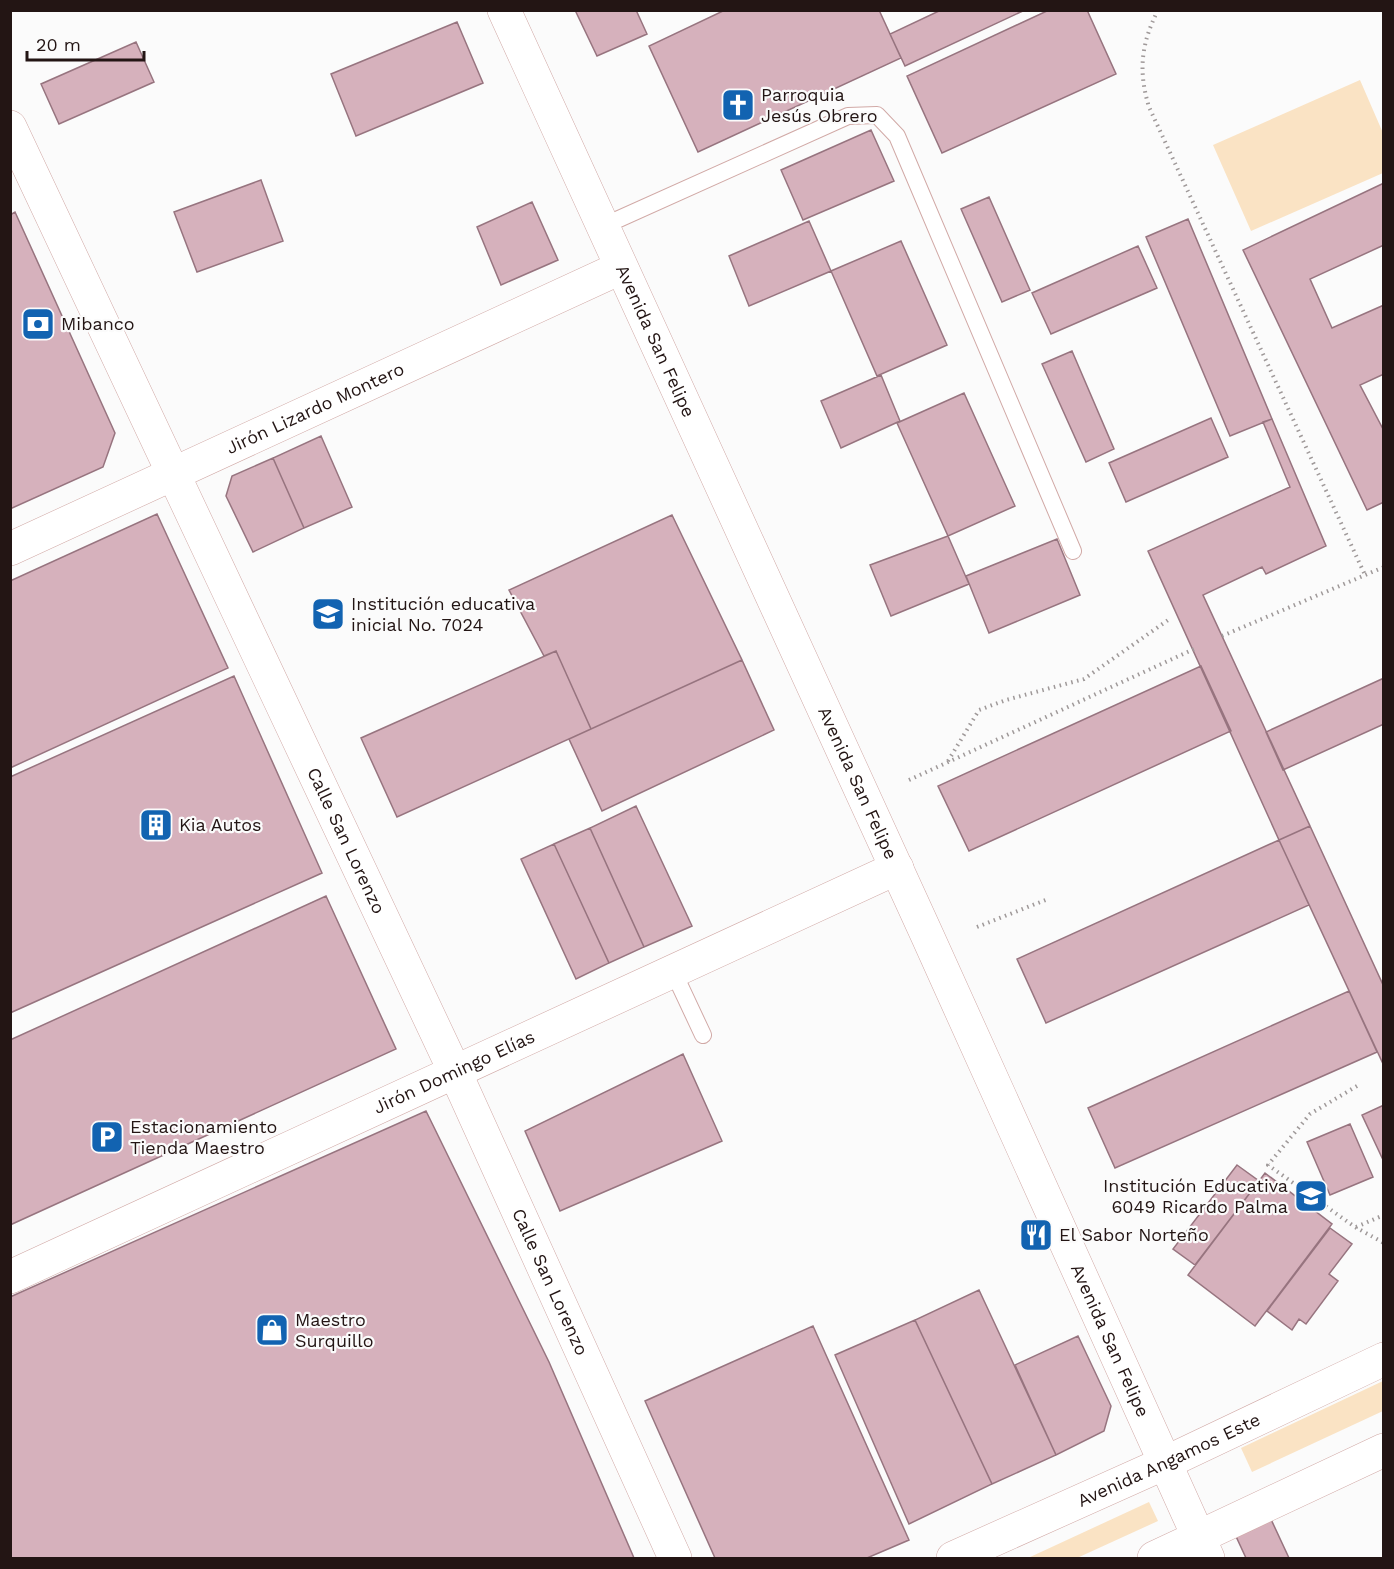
<svg xmlns="http://www.w3.org/2000/svg" width="1394" height="1569" font-family="'Work Sans',sans-serif">
<style>
.green{fill:#fae3c4}
.building{fill:#d6b1bc;stroke:#97747f;stroke-width:1.5}
.lines{fill:none;stroke-linecap:round;stroke-linejoin:round}
.service-casing{stroke:#d1a9a6;stroke-width:18}
.minor-casing{stroke:#d1a9a6;stroke-width:34}
.tertiary-casing{stroke:#d1a9a6;stroke-width:34}
.primary-casing{stroke:#d1a9a6;stroke-width:34}
.path{stroke:#9f9999;stroke-width:4;stroke-dasharray:1.5 4.5;stroke-linecap:butt}
.service{stroke:#fff;stroke-width:16}
.minor{stroke:#fff;stroke-width:33}
.tertiary{stroke:#fff;stroke-width:33}
.primary{stroke:#fff;stroke-width:33}
.labels{text-anchor:middle;stroke-width:4.5;stroke-linejoin:round;paint-order:stroke}
.poi-label{font-size:18px;fill:#231514;stroke:#fbfbfb;text-anchor:start}
.street-label{font-size:18px;fill:#231514;stroke:#fbfbfb}
</style>
<rect width="100%" height="100%" fill="#fbfbfb"/>
<path class="green" d="M1360 80 1383 133V173L1251 231 1213 145Z
M1383 1381V1411L1252 1472 1241 1448Z
M1149 1502 1158 1521 1077 1558H1028Z"/>
<path class="building" d="M575 10H636L647 34 597 56Z
M725 10H879L901 58 698 152 649 46Z
M941 10H1025L905 66 890 34Z
M1049 10H1087L1116 74 942 153 907 76Z
M457 22 483 83 356 136 331 74Z
M136 42 154 82 59 124 41 84Z
M871 130 894 181 803 220 781 170Z
M261 180 283 241 197 272 174 212Z
M1384 183V245L1310 279 1332 328 1384 305V374L1360 385 1384 431V502L1367 510 1243 250Z
M989 197 1030 290 1002 302 961 209Z
M532 202 558 260 501 285 477 227Z
M15 212 115 433 103 467 10 509V215Z
M1188 219 1272 419 1230 436 1146 237Z
M809 221 831 271 749 306 729 256Z
M901 241 947 345 877 376 831 271Z
M1138 246 1157 288 1051 334 1032 293Z
M1072 351 1114 449 1086 462 1042 364Z
M881 375 900 421 841 448 821 401Z
M964 393 1015 506 948 536 897 423Z
M1211 418 1228 457 1126 502 1109 463Z
M1272 419 1326 546 1266 574 1262 567 1203 595 1310 826 1279 840 1148 551 1290 487 1263 422Z
M321 436 352 507 304 528 273 458Z
M273 458 304 528 253 552 226 496 232 476Z
M157 514 228 668 10 768V581Z
M672 515 742 660 591 729 556 651 544 656 509 590Z
M948 536 969 584 891 616 870 565Z
M1057 539 1080 595 989 633 966 576Z
M556 651 591 729 397 817 361 738Z
M742 660 774 730 602 811 569 739Z
M1201 666 1231 731 969 851 938 786Z
M234 676 322 873 10 1013V777Z
M1384 678V724L1283 770 1266 732Z
M636 806 692 926 644 947 590 828Z
M1310 826 1384 987V1066L1279 840Z
M590 828 644 947 609 963 554 844Z
M1279 840 1309 905 1046 1023 1017 959Z
M554 844 609 963 576 979 521 859Z
M326 896 396 1049 10 1225V1040Z
M1349 991 1377 1052 1115 1168 1088 1108Z
M683 1054 722 1141 560 1211 525 1131Z
M1384 1105V1162L1362 1115Z
M426 1111 549 1362 634 1558H10V1297Z
M1350 1124 1373 1177 1330 1195 1307 1142Z
M1237 1165 1259 1181 1195 1265 1173 1249Z
M1265 1173 1332 1224 1255 1326 1188 1275Z
M1330 1228 1352 1244 1329 1274 1338 1281 1306 1324 1299 1319 1292 1330 1267 1311Z
M979 1290 1056 1455 992 1484 915 1320Z
M915 1320 992 1484 909 1524 835 1355Z
M813 1326 909 1540 867 1558H715L645 1401Z
M1078 1336 1111 1406 1104 1431 1056 1455 1015 1365Z
M1269 1515 1289 1558H1246L1234 1532Z"/>
<g class="lines">
<g class="service-casing">
<path id="service" d="M601 227 848 116 877 115 897 136 1073 551
M673 971 703 1035"/>
</g>
<g class="minor-casing">
<g id="minor">
<path id="s1" d="M10 127 455 1072 675 1558"/>
<path id="s2" d="M10 549 620 268"/>
<path id="s3" d="M10 1277 897 868"/>
</g>
</g>
<g class="tertiary-casing">
<g id="tertiary">
<path id="s4" d="M504 10 927 935 1208 1558"/>
</g>
</g>
<g class="primary-casing">
<g id="primary">
<path id="s5" d="M953 1558 1165 1463 1384 1359"/>
<path d="M1154 1558 1384 1450"/>
</g>
</g>
<path class="path" d="M1158 10C1141 44 1138 71 1149 107L1365 575
M1222 636 1384 567
M948 761 979 710 1006 700 1084 679 1171 618
M909 780 1194 649
M977 927 1048 899
M1357 1086 1310 1114 1268 1165 1355 1227 1384 1243
M1356 1227 1384 1215"/>
<use href="#service" class="service"/>
<use href="#minor" class="minor"/>
<use href="#tertiary" class="tertiary"/>
<use href="#primary" class="primary"/>
</g>
<defs>
<g id="church-square" transform="scale(1.725)"><rect x="-9" y="-9" width="18" height="18" rx="4" fill="#1263b1" stroke="#fbfbfb"/><path d="M-1.2-6h2.4v3.5h3.3v2.4h-3.3V6h-2.4V-.1h-3.3v-2.4h3.3Z" fill="#fff"/></g>
<g id="bank-square" transform="scale(1.725)"><rect x="-9" y="-9" width="18" height="18" rx="4" fill="#1263b1" stroke="#fbfbfb"/><path d="M-6-4H6V4H-6ZM0-2.3a2.3 2.3 0 1 0 0 4.6a2.3 2.3 0 1 0 0-4.6Z" fill="#fff"/></g>
<g id="school-square" transform="scale(1.725)"><rect x="-9" y="-9" width="18" height="18" rx="4" fill="#1263b1" stroke="#fbfbfb"/><path d="M0-5L7-2L0 1L-7-2ZM-4 1L0 2.5L4 1V4Q0 6-4 4Z" fill="#fff"/></g>
<g id="building-square" transform="scale(1.725)"><rect x="-9" y="-9" width="18" height="18" rx="4" fill="#1263b1" stroke="#fbfbfb"/><path d="M-4-6H4V6H1V3H-1V6H-4ZM-2.5-4.3h1.7v1.8h-1.7ZM.8-4.3h1.7v1.8H.8ZM-2.5-1h1.7V.8h-1.7ZM.8-1h1.7V.8H.8Z" fill="#fff"/></g>
<g id="parking-square" transform="scale(1.725)"><rect x="-9" y="-9" width="18" height="18" rx="4" fill="#1263b1" stroke="#fbfbfb"/><path d="M-3.5-5.5H1a3.5 3.5 0 0 1 0 7H-1V5.5H-3.5ZM-1-3.4V-.6H.8a1.4 1.4 0 0 0 0-2.8Z" fill="#fff"/></g>
<g id="restaurant-square" transform="scale(1.725)"><rect x="-9" y="-9" width="18" height="18" rx="4" fill="#1263b1" stroke="#fbfbfb"/><path d="M-5-6h1v4h1v-4h1v4h1v-4h1v5L-1.5 .5V6h-2V.5L-5-1ZM5-6V6H3V1.5H1.5Q1.5-4 5-6Z" fill="#fff"/></g>
<g id="shop-square" transform="scale(1.725)"><rect x="-9" y="-9" width="18" height="18" rx="4" fill="#1263b1" stroke="#fbfbfb"/><path d="M-5-2.5h2.3a2.7 3.5 0 0 1 5.4 0H5L5.5 6h-11ZM-1.5-2.5h3a1.5 2.3 0 0 0-3 0Z" fill="#fff"/></g>
</defs>
<g fill-rule="evenodd">
<use href="#church-square" x="738" y="105"/>
<use href="#bank-square" x="38" y="324"/>
<use href="#school-square" x="328" y="614"/>
<use href="#building-square" x="156" y="825"/>
<use href="#parking-square" x="107" y="1137"/>
<use href="#school-square" x="1311" y="1196"/>
<use href="#restaurant-square" x="1036" y="1235"/>
<use href="#shop-square" x="272" y="1330"/>
</g>
<g class="labels">
<g class="poi-label">
<text x="761" y="101">Parroquia<tspan x="761" dy="21">Jesús Obrero</tspan></text>
<text x="61" y="330">Mibanco</text>
<text x="351" y="610">Institución educativa<tspan x="351" dy="21">inicial No. 7024</tspan></text>
<text x="179" y="831">Kia Autos</text>
<text x="130" y="1133">Estacionamiento<tspan x="130" dy="21">Tienda Maestro</tspan></text>
<text x="1288" y="1192" text-anchor="end">Institución Educativa<tspan x="1288" dy="21">6049 Ricardo Palma</tspan></text>
<text x="1059" y="1241">El Sabor Norteño</text>
<text x="295" y="1326">Maestro<tspan x="295" dy="21">Surquillo</tspan></text>
</g>
<g class="street-label">
<text dy="6" stroke="none"><textPath href="#s4" startOffset="364">Avenida San Felipe</textPath></text>
<text dy="6" stroke="none"><textPath href="#s2" startOffset="336">Jirón Lizardo Montero</textPath></text>
<text dy="6" stroke="none"><textPath href="#s4" startOffset="850">Avenida San Felipe</textPath></text>
<text dy="6" stroke="none"><textPath href="#s1" startOffset="789">Calle San Lorenzo</textPath></text>
<text dy="6" stroke="none"><textPath href="#s3" startOffset="489">Jirón Domingo Elías</textPath></text>
<text dy="6" stroke="none"><textPath href="#s1" startOffset="1275">Calle San Lorenzo</textPath></text>
<text dy="6" stroke="none"><textPath href="#s4" startOffset="1462">Avenida San Felipe</textPath></text>
<text dy="6" stroke="none"><textPath href="#s5" startOffset="237">Avenida Angamos Este</textPath></text>
</g>
</g>
<rect width="1394" height="1569" fill="none" stroke="#231514" stroke-width="24"/>
<path d="M27 51v9h117v-9" fill="none" stroke="#231514" stroke-width="3"/>
<text x="36" y="51" font-size="18" fill="#231514" stroke="#fbfbfb" stroke-width="4.5" paint-order="stroke">20 m</text>
</svg>
